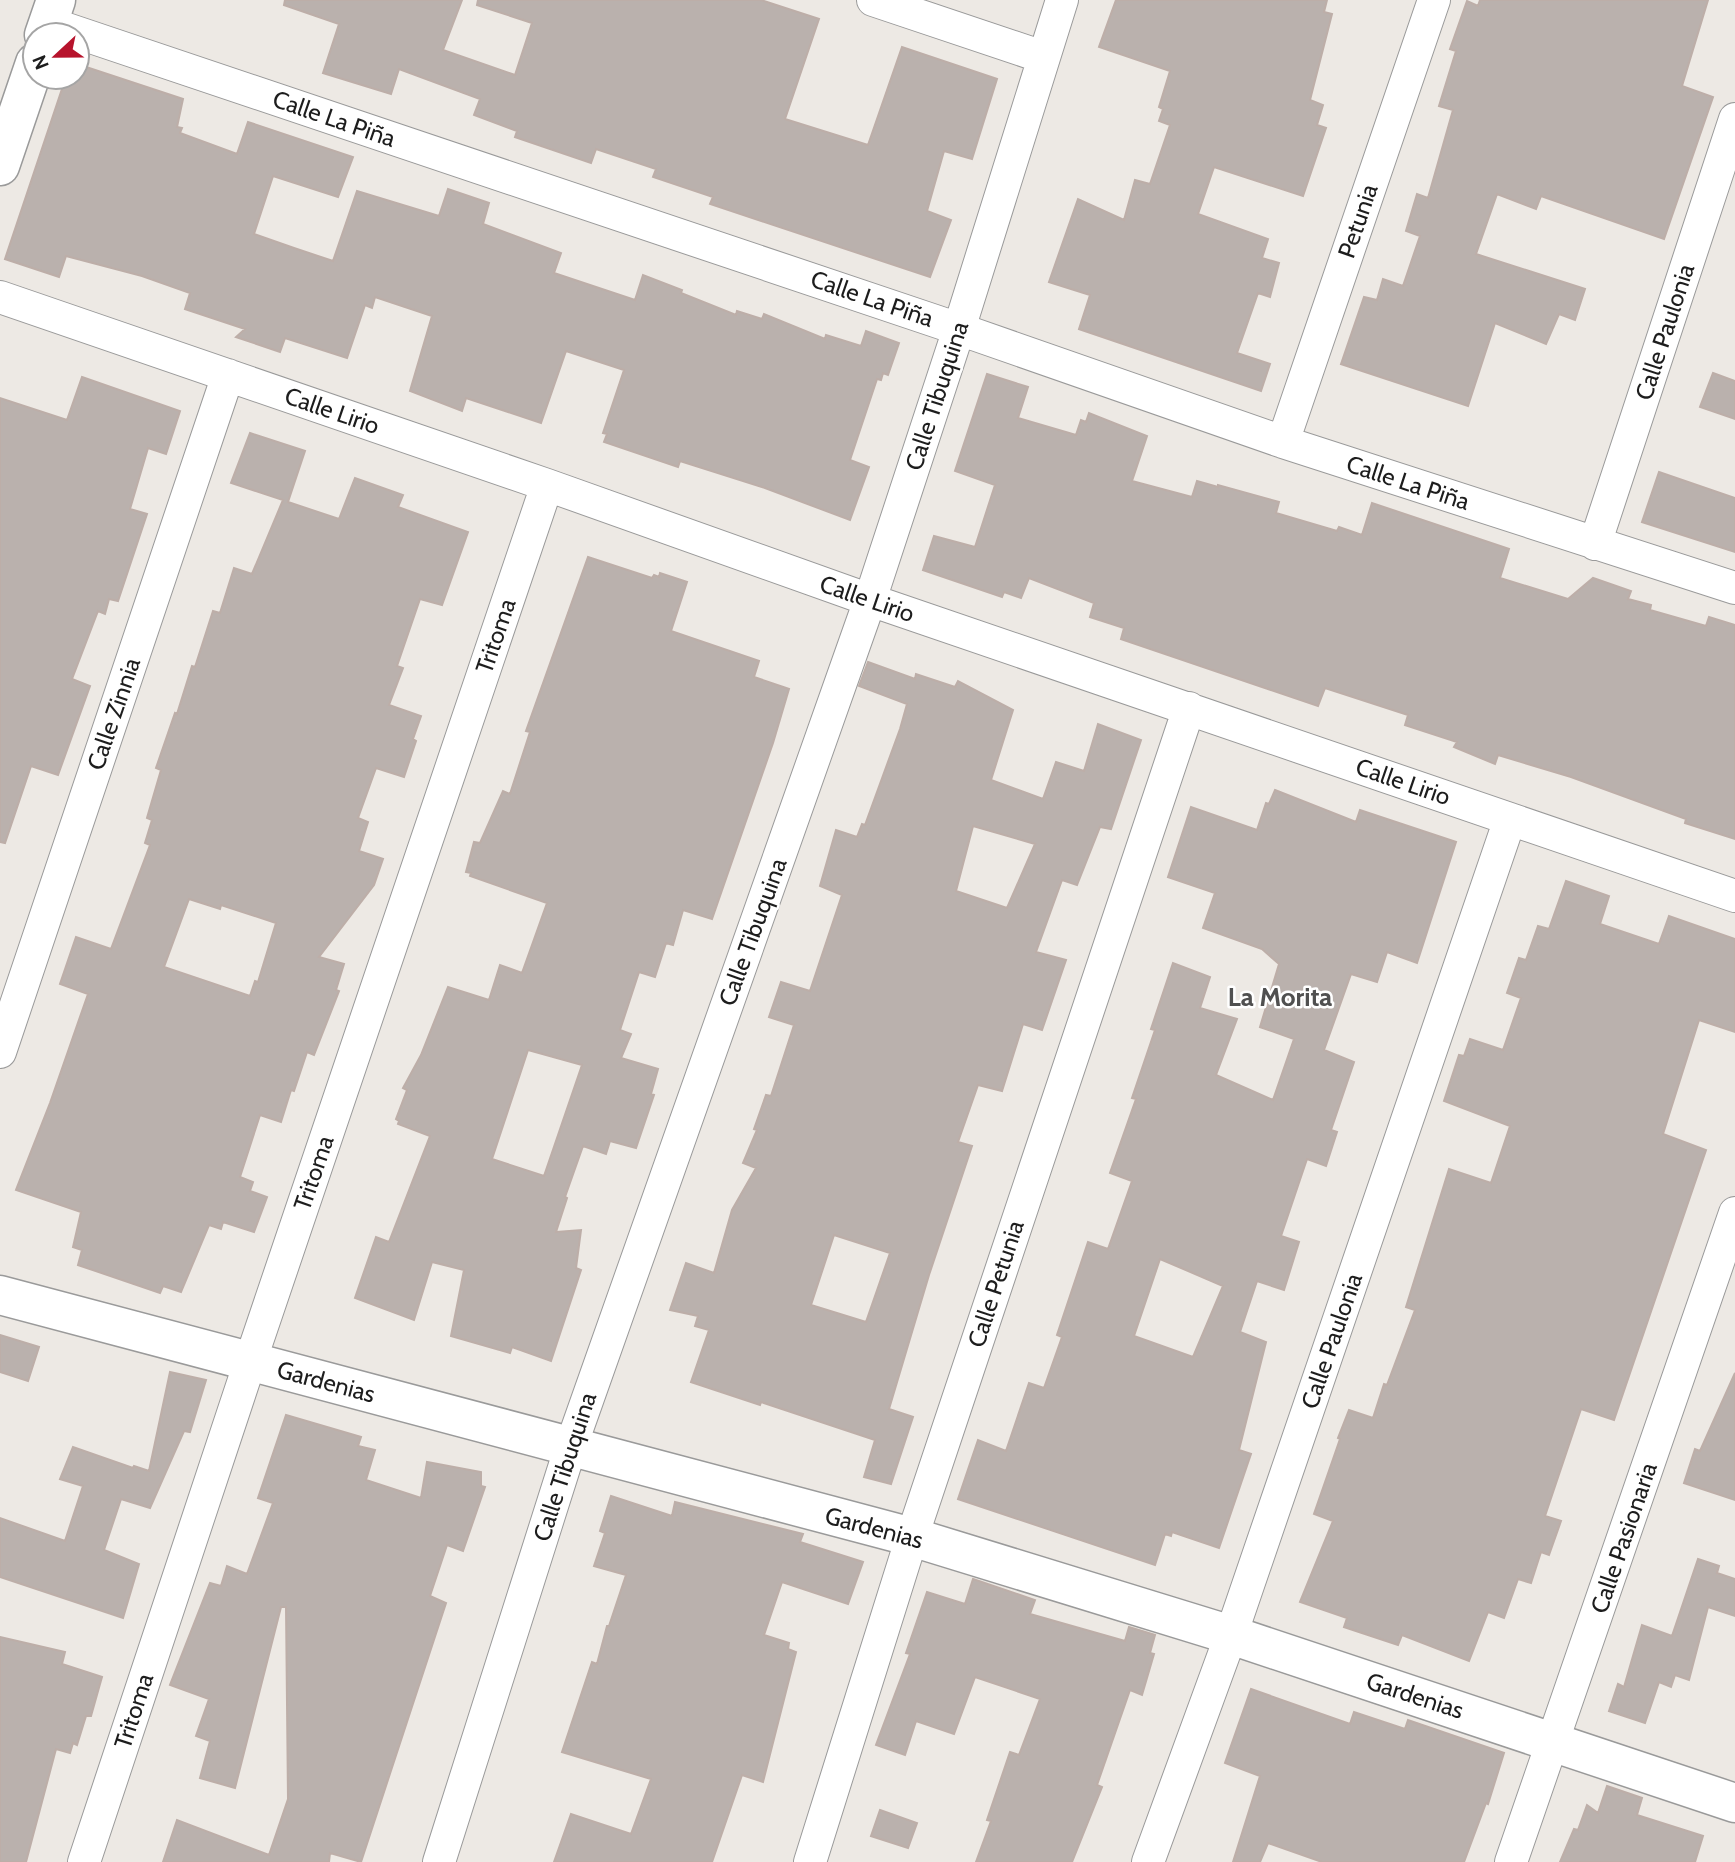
<svg xmlns="http://www.w3.org/2000/svg" width="1735" height="1862" font-family="Cabin,sans-serif">
<style>
.building{fill:#bab1ad;stroke:#bdaea8;stroke-width:2;fill-rule:evenodd}
.lines{fill:none;stroke-linecap:round;stroke-linejoin:round}
.minor-casing{stroke:#9a9a9a;stroke-width:34}
.tertiary-casing{stroke:#9a9a9a;stroke-width:41}
.minor{stroke:#fff;stroke-width:32}
.tertiary{stroke:#fff;stroke-width:38}
.labels{text-anchor:middle;stroke-width:5;stroke-linejoin:round;paint-order:stroke}
.street-label{font-size:24px;fill:#1d1d1d;stroke:#fff}
.neighbourhood-label{font-size:26px;font-weight:bold;fill:#505050;stroke:#fff}
</style>
<rect width="100%" height="100%" fill="#ede9e4"/>
<path class="building" d="M285 0H462L443 50 515 75 532 23 477 5 478 0H761L819 19 785 119 868 145 902 47 997 79 972 159 944 151 927 211 951 220 930 277 710 204 713 197 653 177 656 169 596 149 591 163 515 137 517 131 474 115 480 99 399 69 391 94 323 73 339 24 284 5Z
M1116 0H1327L1324 12 1332 14 1310 100 1323 105 1317 125 1326 128 1303 196 1214 167 1198 214 1268 239 1262 258 1279 263 1270 297 1258 293 1237 353 1270 364 1261 391 1079 329 1090 295 1049 282 1078 199 1124 220 1135 180 1150 184 1170 125 1159 121 1163 109 1159 107 1170 71 1099 47Z
M1480 0H1708L1682 86 1713 97 1664 239 1541 196 1536 209 1497 194 1476 254 1585 289 1575 320 1559 314 1546 344 1495 323 1468 406 1341 364 1364 297 1377 300 1383 279 1403 286 1420 236 1406 231 1417 194 1428 198 1453 110 1439 106 1456 51 1450 49 1467 1 1478 6Z
M77 64 183 99 177 127 182 128 180 133 237 154 248 122 353 157 338 197 273 176 254 234 294 248 333 261 357 191 439 216 448 189 489 203 483 224 561 253 554 273 635 300 643 275 682 290 681 293 736 315 737 311 762 319 764 314 825 339 826 335 861 346 866 331 899 343 888 375 883 373 881 380 877 379 850 460 869 467 850 520 765 488 680 461 678 467 604 442 607 434 603 433 624 370 566 351 541 423 466 398 462 411 410 391 432 316 375 297 372 308 365 305 347 358 285 338 280 352 236 337 245 329 185 309 190 293 142 276 66 256 59 277 5 259 66 77H77Z
M1713 373 1735 381V419L1700 407Z
M987 374 1028 387 1018 418 1076 435 1081 420 1086 422 1089 413 1147 436 1132 481 1192 497 1197 481 1218 487V485L1279 502 1276 513 1337 531 1339 527 1362 535 1372 503 1509 549 1500 578 1568 599 1593 578 1631 591 1628 599 1651 605 1650 610 1706 626 1709 617 1735 625V839L1685 823 1686 819 1571 777 1498 755 1495 764 1454 747 1457 742 1405 725 1408 715 1325 688 1318 706 1121 639 1124 628 1090 617 1094 603 1029 578 1021 598 1004 592 1002 597 923 570 934 536 975 547 995 485 955 471Z
M82 377 180 411 166 454 148 448 130 509 147 514 118 601 109 599 105 614 98 611 72 679 90 686 58 775 31 766 5 843 0 842V398L67 420Z
M250 433 305 451 288 502 339 519 355 478 403 495 398 507 468 532 442 605 420 599 397 666 403 668 389 705 421 716 413 739 416 741 404 777 376 768 358 818 368 822 359 851 383 859 374 885 319 957 344 964 336 990 339 991 314 1055 307 1052 294 1091 291 1090 281 1122 260 1115 240 1177 253 1182 250 1191 267 1197 254 1232 223 1222 221 1229 209 1225 181 1292 163 1286 160 1293 78 1265 82 1250 73 1247 81 1212 16 1190 50 1103 88 994 60 984 76 937 111 949 150 845 145 843 152 820 147 818 161 770 156 768 175 713 177 714 192 666 195 667 213 611 220 613 234 568 252 574 283 500 231 483ZM189 899 220 909 221 905 276 923 258 982 255 981 250 996 164 967Z
M1659 472 1735 498V552L1642 522Z
M588 557 652 578 654 575 659 577 660 573 687 582 671 631 759 661 754 677 789 689 773 743 712 919 683 910 673 945 666 943 655 977 639 972 620 1030 631 1034 621 1058 658 1069 651 1094 654 1095 636 1148 610 1141 606 1154 583 1146 565 1197 567 1198 556 1232 581 1230 576 1268 581 1270 551 1361 512 1347 510 1353 451 1336 464 1270 432 1262 414 1320 355 1298 376 1237 389 1242 430 1136 398 1124 399 1121 396 1119 407 1090 403 1088 421 1055 448 987 489 1000 500 965 522 973 547 903 470 876 471 873 466 872 474 842 480 843 503 791 510 794 530 732 526 731ZM528 1050 582 1065 544 1176 492 1159Z
M868 662 915 679 916 674 955 687 958 681 1013 710 991 780 1043 799 1056 762 1084 771 1098 724 1141 740 1111 829 1100 827 1077 885 1062 880 1036 952 1066 960 1042 1030 1023 1024 1002 1091 978 1085 958 1142 972 1146 929 1275 889 1409 913 1417 891 1484 864 1477 875 1440 761 1402 760 1405 691 1382 709 1330 695 1326 698 1316 670 1310 686 1263 714 1273 732 1210 756 1168 743 1163 757 1130 754 1129 766 1095 771 1096 794 1025 769 1017 781 982 810 991 842 895 820 886 836 830 857 837 862 824 865 825 900 729 907 704 859 686ZM973 826 1035 844 1007 908 956 891ZM834 1235 890 1253 866 1322 811 1305Z
M1275 790 1356 822 1360 810 1456 842 1417 963 1387 952 1377 982 1351 974 1324 1050 1354 1062 1331 1130 1337 1132 1326 1166 1307 1159 1281 1236 1299 1242 1284 1290 1257 1281 1240 1332 1266 1342 1239 1450 1251 1454 1219 1548 1172 1532 1171 1536 1165 1534 1155 1565 958 1499 978 1440 1006 1451 1029 1383 1044 1388 1062 1337 1057 1335 1088 1242 1108 1249 1132 1181 1110 1173 1136 1099 1132 1098 1155 1030 1151 1029 1173 963 1210 977 1200 1008 1237 1019 1216 1075 1273 1100 1294 1039 1260 1027 1279 964 1262 949 1203 928 1215 893 1168 877 1191 807 1257 830 1266 803 1269 804ZM1160 1259 1223 1286 1193 1357 1134 1336Z
M1566 881 1609 896 1600 924 1659 944 1669 916 1735 939V1032L1699 1020 1663 1134 1706 1150 1614 1420 1581 1409 1545 1516 1561 1521 1549 1555 1541 1552 1531 1583 1518 1579 1504 1618 1488 1612 1469 1661 1402 1635 1398 1645 1344 1627 1347 1618 1300 1602 1333 1521 1314 1514 1340 1439 1338 1438 1349 1410 1373 1418 1384 1384 1387 1385 1415 1310 1406 1307 1449 1169 1491 1183 1510 1126 1444 1101 1459 1055 1464 1056 1470 1039 1503 1050 1521 998 1507 993 1519 958 1526 960 1538 926 1549 929Z
M0 1335 39 1347 28 1381 0 1372Z
M170 1372 206 1380 190 1432 184 1431 150 1508 121 1499 104 1550 139 1564 123 1618 0 1577V1518L65 1541 83 1486 60 1479 73 1447 133 1468 134 1466 149 1471Z
M1735 1373V1500L1684 1483 1695 1449 1700 1451Z
M286 1415 361 1437 358 1446 375 1450 366 1480 421 1498 427 1462 481 1472V1486L485 1487 463 1551 447 1545 430 1596 446 1603 361 1862 330 1853 329 1862H163L177 1820 269 1855 288 1799 286 1607H281L235 1788 200 1778 210 1741 196 1736 209 1699 170 1685 210 1583 221 1586 227 1566 247 1574 273 1503 258 1498Z
M611 1496 672 1516 675 1502 803 1534 800 1542 863 1562 848 1604 782 1582 764 1635 789 1643 788 1649 796 1652 763 1782 742 1775 712 1862H554L571 1814 631 1834 651 1779 562 1752 592 1662 597 1664 607 1626H609L626 1575 594 1566 605 1533 600 1531Z
M1698 1559 1719 1566 1717 1573 1735 1579V1616L1708 1607 1689 1680 1675 1675 1671 1687 1659 1682 1645 1723 1609 1711 1618 1684 1624 1687 1642 1625 1672 1636Z
M973 1579 1035 1600 1030 1614 1125 1641 1129 1627 1155 1635 1150 1653 1154 1654 1142 1695 1130 1690 1097 1785 1102 1787 1072 1862H976L991 1821 987 1820 1010 1752 1019 1755 1040 1699 975 1677 954 1734 916 1721 905 1755 876 1745 910 1654 906 1653 927 1592 965 1604Z
M0 1637 65 1652 62 1664 102 1677 91 1716H86L77 1745 73 1743 70 1753 56 1749 26 1862H0Z
M1251 1689 1350 1724 1354 1712 1405 1729 1408 1720 1504 1753 1488 1804 1486 1803 1464 1862H1322L1268 1843 1260 1862H1233L1260 1776 1225 1763Z
M1607 1786 1642 1798 1637 1815 1703 1836 1695 1862H1560L1574 1829 1578 1830 1587 1805 1598 1813Z
M880 1810 917 1823 908 1848 871 1836Z"/>
<g class="lines">
<g class="minor-casing">
<path id="minor" d="M873 0 1043 57
M49 23 959 329 1283 442 1735 588
M0 297 547 485 870 600 1735 896
M1283 442 1434 0
M1595 544 1735 119
M0 1052 228 375
M84 1862 250 1362 547 485
M439 1862 571 1446 870 600 959 329 1062 0
M810 1862 912 1537 1189 708
M1148 1862 1231 1635 1510 819
M1511 1862 1735 1213"/>
</g>
<g class="tertiary-casing">
<path id="tertiary" d="M44 35 56 0
M0 166 35 63
M0 1295 912 1537 1231 1635 1735 1803"/>
</g>
<use href="#minor" class="minor"/>
<use href="#tertiary" class="tertiary"/>
</g>
<g class="labels">
<g class="street-label">
<text transform="translate(334 119) rotate(19)" y="8">Calle La Piña</text>
<text transform="translate(1358 221) rotate(-71)" y="8">Petunia</text>
<text transform="translate(872 299) rotate(19)" y="8">Calle La Piña</text>
<text transform="translate(1665 332) rotate(-72)" y="8">Calle Paulonia</text>
<text transform="translate(937 396) rotate(-72)" y="8">Calle Tibuquina</text>
<text transform="translate(332 411) rotate(19)" y="8">Calle Lirio</text>
<text transform="translate(1408 483) rotate(18)" y="8">Calle La Piña</text>
<text transform="translate(867 599) rotate(19)" y="8">Calle Lirio</text>
<text transform="translate(496 636) rotate(-71)" y="8">Tritoma</text>
<text transform="translate(114 714) rotate(-71)" y="8">Calle Zinnia</text>
<text transform="translate(1403 782) rotate(19)" y="8">Calle Lirio</text>
<text transform="translate(753 932) rotate(-70)" y="8">Calle Tibuquina</text>
<text transform="translate(314 1173) rotate(-71)" y="8">Tritoma</text>
<text transform="translate(996 1284) rotate(-72)" y="8">Calle Petunia</text>
<text transform="translate(1332 1341) rotate(-71)" y="8">Calle Paulonia</text>
<text transform="translate(326 1382) rotate(15)" y="8">Gardenias</text>
<text transform="translate(565 1467) rotate(-72)" y="8">Calle Tibuquina</text>
<text transform="translate(874 1528) rotate(15)" y="8">Gardenias</text>
<text transform="translate(1624 1538) rotate(-71)" y="8">Calle Pasionaria</text>
<text transform="translate(1415 1696) rotate(18)" y="8">Gardenias</text>
<text transform="translate(134 1711) rotate(-72)" y="8">Tritoma</text>
</g>
<g class="neighbourhood-label">
<text x="1280" y="1006">La Morita</text>
</g>
</g>
<g transform="translate(56 56) rotate(248)"><circle r="33" fill="#ffffff" stroke="#a5a5a5" stroke-width="2"/>
<path d="M0-5L12 26L0 18L-12 26Z" fill="#b7132c"/>
<text y="-10" font-size="19" font-weight="bold" text-anchor="middle" fill="#1d1d1d">N</text>
</g>
</svg>
